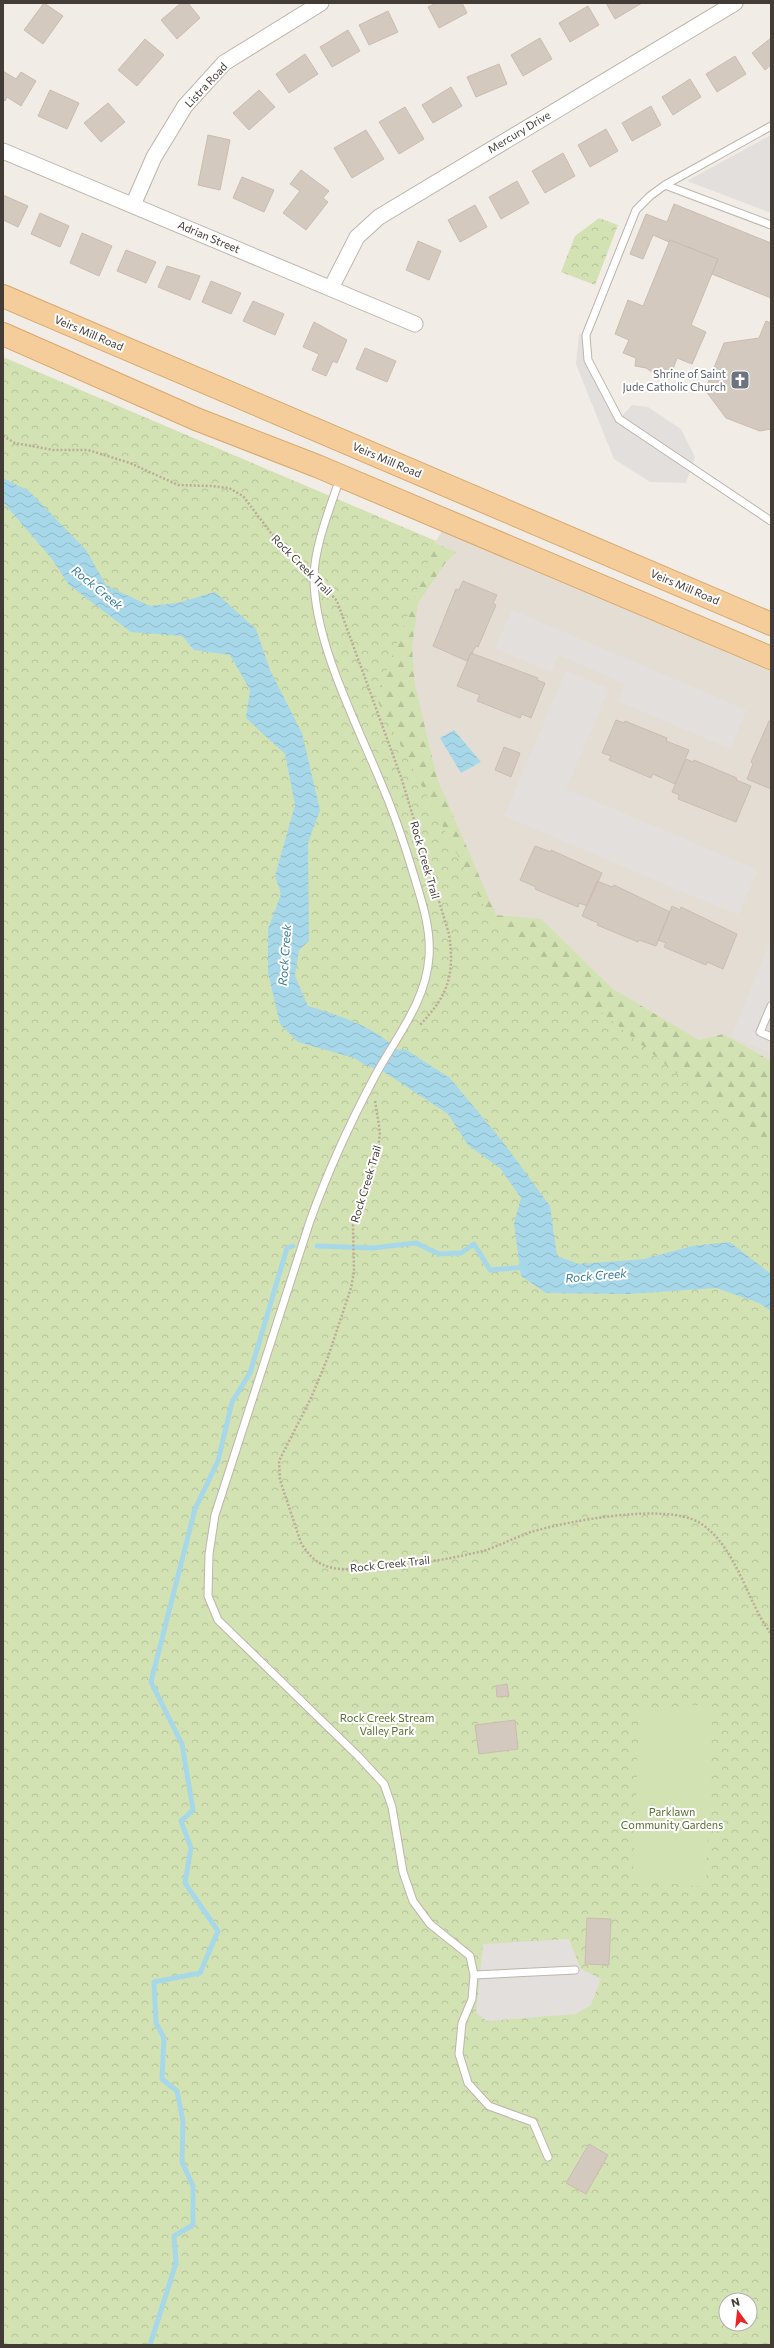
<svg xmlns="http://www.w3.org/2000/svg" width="774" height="2348" font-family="Commissioner,sans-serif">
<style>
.residential{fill:#e4ddd4}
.forest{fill:url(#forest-firs)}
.park{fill:url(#park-crowns);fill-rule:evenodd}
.garden{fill:#d3e2b2}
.parking{fill:#e2dfdd}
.water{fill:url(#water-waves)}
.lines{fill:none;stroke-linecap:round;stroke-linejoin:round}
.stream{stroke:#a7d8e9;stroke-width:5}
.building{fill:#d4c9bf;stroke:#cbbcb0}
.lane-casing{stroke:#beb5ac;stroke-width:9}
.street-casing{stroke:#beb5ac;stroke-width:17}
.primary-casing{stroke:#d8a76c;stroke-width:24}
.path{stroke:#bcab9c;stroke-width:2.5;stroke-dasharray:2 2;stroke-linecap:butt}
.lane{stroke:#fff;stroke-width:7}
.street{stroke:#fff;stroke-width:15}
.primary{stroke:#f5cd9b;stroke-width:22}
.labels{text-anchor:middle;stroke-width:4;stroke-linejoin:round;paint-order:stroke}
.street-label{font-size:11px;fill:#433c36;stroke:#fff}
.worship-label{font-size:11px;fill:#5b616d;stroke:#fff;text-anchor:end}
.park-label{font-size:11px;fill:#516f2f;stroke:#fff}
.water-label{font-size:12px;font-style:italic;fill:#357b95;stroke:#fff}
</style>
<defs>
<pattern id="forest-firs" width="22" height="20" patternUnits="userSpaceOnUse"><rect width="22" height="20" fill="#d3e2b2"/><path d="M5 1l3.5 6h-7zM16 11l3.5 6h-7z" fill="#b6c39a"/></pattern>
<pattern id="park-crowns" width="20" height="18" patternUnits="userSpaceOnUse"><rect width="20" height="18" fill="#d3e2b2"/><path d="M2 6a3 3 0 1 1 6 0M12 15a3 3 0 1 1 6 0" fill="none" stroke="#b6c39a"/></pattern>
<pattern id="water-waves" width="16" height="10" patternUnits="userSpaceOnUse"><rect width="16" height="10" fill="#a7d8e9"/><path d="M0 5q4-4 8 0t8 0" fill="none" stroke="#91bac8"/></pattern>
</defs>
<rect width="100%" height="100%" fill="#f1ece5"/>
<path class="residential" d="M448 521 771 658V1150L494 925 376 698 436 541Z"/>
<path class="forest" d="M3 361 456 552 446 562 418 603 412 648 415 685 437 778 496 915 541 919 613 989 699 1040 723 1034 771 1061V1164L567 1035Z"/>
<path class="park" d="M599 218 618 225 595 285 561 272 575 236Z
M3 357 436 541 376 698 494 925 771 1150V2345H3ZM726 2300H750V2324H726Z"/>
<path class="garden" d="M694 1705 712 1706 706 1887 633 1880 639 1712Z"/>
<path class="parking" d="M771 135V213L687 181Z
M579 334 586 335 588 360 619 419 632 405 648 407 681 429 695 457 686 483 650 482 614 459 576 364Z
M512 610 747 710 730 749 618 701 625 684 559 655 551 672 495 648Z
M566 671 609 689 566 789 758 870 738 915 504 816Z
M771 940V1053L731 1037Z
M569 1939 581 1969 601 1979 591 2005 576 2014 487 2021 476 2013 483 1944Z"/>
<path class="water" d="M3 478 29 491 86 550 106 585 150 606 177 603 215 592 256 629 270 670 302 733 320 810 308 843 309 941 299 950 295 976 308 1006C341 1016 373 1026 398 1050L405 1049 450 1078 503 1142 550 1206 557 1256 579 1264 644 1259 692 1246 730 1242 771 1274V1311L759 1303 716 1288 628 1294 546 1293 521 1276 514 1223 521 1198 500 1168 468 1145 448 1114 384 1072 365 1065 354 1058 298 1042 280 1024 268 973V929L281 894 275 876 295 805 285 754 246 718 250 690 230 655 194 650 182 636 131 632 69 585 52 559 3 502Z
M454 730 481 762 461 773 440 738Z"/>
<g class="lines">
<path class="stream" d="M317 1246 373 1248 416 1243 439 1254 461 1253 474 1244 490 1270 526 1267
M150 2345 176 2263 174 2236 193 2225V2186L182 2162 183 2121 177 2091 162 2079 164 2038 156 2023 154 1982 200 1973 218 1931 185 1883 191 1848 181 1821 193 1810 182 1744 151 1682 195 1509 218 1461 232 1402 250 1373 287 1248 293 1246"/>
</g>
<path class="building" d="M44 3 63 16 43 44 24 30Z
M181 3H188L200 18 177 39 161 20Z
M436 3H462L467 13 439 28 428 7Z
M606 3H642L615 19Z
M588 6 599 25 570 42 559 23Z
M388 11 398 32 369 45 359 25Z
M348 30 360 51 332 67 320 47Z
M540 38 552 59 523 76 511 55Z
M771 38V65L765 70 752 53Z
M145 39 164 55 137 86 118 70Z
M305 54 318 74 289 93 276 74Z
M735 56 746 74 717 92 706 74Z
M499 64 507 84 476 97 467 77Z
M3 71 16 79 21 72 36 81 21 106 7 97 5 101 3 99Z
M690 79 701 97 673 115 662 97Z
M451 87 462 106 433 123 422 105Z
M50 90 79 103 67 129 38 116Z
M259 90 275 107 249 130 233 113Z
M108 103 125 122 101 142 84 123Z
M651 106 661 125 632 141 622 123Z
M405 107 424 139 399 154 379 122Z
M606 129 618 151 590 167 578 145Z
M366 130 384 159 352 178 334 148Z
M208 135 230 140 220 190 198 185Z
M563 153 575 176 545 193 532 171Z
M301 170 329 191 323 198 328 202 306 230 283 213 300 191 290 184Z
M242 177 274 190 264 212 233 198Z
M517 181 529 203 501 219 489 197Z
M3 195 28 206 18 227 3 220Z
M674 204 771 243V298L712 274 718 259 670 240 669 242 653 235 643 259 630 254 646 214 667 222Z
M475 205 487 227 460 242 448 220Z
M40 213 69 226 60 247 31 234Z
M82 233 112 246 99 276 70 263Z
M670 240 718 259 691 325 706 332 692 364 677 358 672 372 659 367 655 374 646 368 635 366 636 358 623 353 629 340 615 334 628 300 643 306Z
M418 241 441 251 429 280 406 270Z
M126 250 156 262 146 283 117 271Z
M167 266 200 276 190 300 158 287Z
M211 281 241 293 231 314 202 302Z
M253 301 284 314 275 335 243 321Z
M766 321 771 323V429L760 431 726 418 705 390 724 343 759 338Z
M314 322 347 340 337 363 333 361 326 376 312 370 319 354 303 347Z
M365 348 396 361 387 382 356 369Z
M463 581 497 595 493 603 496 605 478 647 476 646 472 653H471L467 661 433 646 456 589 459 590Z
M471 653 538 678 537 680 545 683 531 718 522 714 520 718 477 701 480 695 457 686Z
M616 720 624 723 625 721 667 738 666 741 689 750 675 784 653 774 651 778 609 760 611 756 602 753Z
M769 721H771V789L747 779 753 764 751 762Z
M504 747 520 753 511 777 495 770Z
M686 759 693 762 694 760 737 778 736 780 751 786 736 822 678 799 679 795 672 792Z
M535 846 551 852V850L602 873 587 906 579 903 578 907 535 889 536 887 520 880Z
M597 881 612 887 614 885 670 912 656 946 639 940 638 942 597 925 598 923 582 916Z
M672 906 680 910 681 907 737 934 723 969 707 962 706 965 664 947 666 943 658 940Z
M507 1684 509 1696 497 1697 496 1686Z
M515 1720 518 1749 479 1754 475 1725Z
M587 1918 611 1919 609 1965 585 1964Z
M589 2144 608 2155 586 2194 566 2183Z"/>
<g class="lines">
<g class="lane-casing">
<path id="lane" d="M771 126 665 185 650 196 636 210 586 335 588 360 619 419 771 521
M665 185 771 225
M340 478C330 508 314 547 314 578 314 640 355 721 379 778 393 810 405 845 415 879 423 905 431 930 429 957 426 1002 396 1037 375 1076 350 1123 328 1171 310 1221L215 1515 209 1554 208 1596 218 1620 358 1756 384 1784 392 1807 403 1872 413 1901 430 1924 470 1956 474 1975 472 1999 462 2023 459 2054 468 2083 489 2106 533 2122 548 2157
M771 1006 760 1032 771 1037
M474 1975 575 1970"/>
</g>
<g class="street-casing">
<path id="street" d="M3 151 415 324
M133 205 154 157 185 106 224 63 321 3
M331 288 357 237 379 217 735 3"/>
</g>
<g class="primary-casing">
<path id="primary" d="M3 296 771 624
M3 334 196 419 317 466 771 658"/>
</g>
<path class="path" d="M3 436 15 443 53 450H88L130 463 178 485 211 486 229 488 243 496 271 533 304 565
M327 590 337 601 401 777 449 934C455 976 448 995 420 1025
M375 1101 380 1132 378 1150 353 1225 354 1272 351 1288 328 1357 311 1398 279 1461 280 1480 301 1543C309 1556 318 1565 333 1568 364 1574 455 1559 486 1550 501 1545 516 1537 531 1532 568 1521 667 1502 700 1523 737 1547 746 1600 771 1634"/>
<use href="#lane" class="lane"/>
<use href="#street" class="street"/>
<use href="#primary" class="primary"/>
</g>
<defs>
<g id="church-square" transform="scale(1)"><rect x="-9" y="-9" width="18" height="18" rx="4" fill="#6b7280" stroke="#fff"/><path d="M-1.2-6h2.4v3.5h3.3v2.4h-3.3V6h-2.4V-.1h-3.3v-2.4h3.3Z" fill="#fff"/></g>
</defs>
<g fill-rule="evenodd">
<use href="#church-square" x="740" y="380"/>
</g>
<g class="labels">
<g class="street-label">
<text transform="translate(206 85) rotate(-47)" y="4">Listra Road</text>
<text transform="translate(519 132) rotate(-31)" y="4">Mercury Drive</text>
<text transform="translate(209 237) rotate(23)" y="4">Adrian Street</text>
<text transform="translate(89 333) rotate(23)" y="4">Veirs Mill Road</text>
<text transform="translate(387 460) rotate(23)" y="4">Veirs Mill Road</text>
<text transform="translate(302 565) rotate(45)" y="4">Rock Creek Trail</text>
<text transform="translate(685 587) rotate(23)" y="4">Veirs Mill Road</text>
<text transform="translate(425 860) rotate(74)" y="4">Rock Creek Trail</text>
<text transform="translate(366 1184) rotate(-73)" y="4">Rock Creek Trail</text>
<text transform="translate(390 1564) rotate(-6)" y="4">Rock Creek Trail</text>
</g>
<g class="worship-label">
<text x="726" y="378">Shrine of Saint<tspan x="726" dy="13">Jude Catholic Church</tspan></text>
</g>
<g class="park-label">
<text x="387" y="1722">Rock Creek Stream<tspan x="387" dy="13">Valley Park</tspan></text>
<text x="672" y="1816">Parklawn<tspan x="672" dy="13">Community Gardens</tspan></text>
</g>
<g class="water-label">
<text transform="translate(97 588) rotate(39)" y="4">Rock Creek</text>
<text transform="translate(285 955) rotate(-86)" y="4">Rock Creek</text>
<text transform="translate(596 1276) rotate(-5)" y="4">Rock Creek</text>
</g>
</g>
<rect width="774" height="2348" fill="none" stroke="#433c36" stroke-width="8"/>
<g transform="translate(738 2312) rotate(345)"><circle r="19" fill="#ffffff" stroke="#b4b1af"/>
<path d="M0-3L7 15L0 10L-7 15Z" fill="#e62828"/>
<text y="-6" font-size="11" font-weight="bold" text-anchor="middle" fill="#433c36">N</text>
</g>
</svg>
